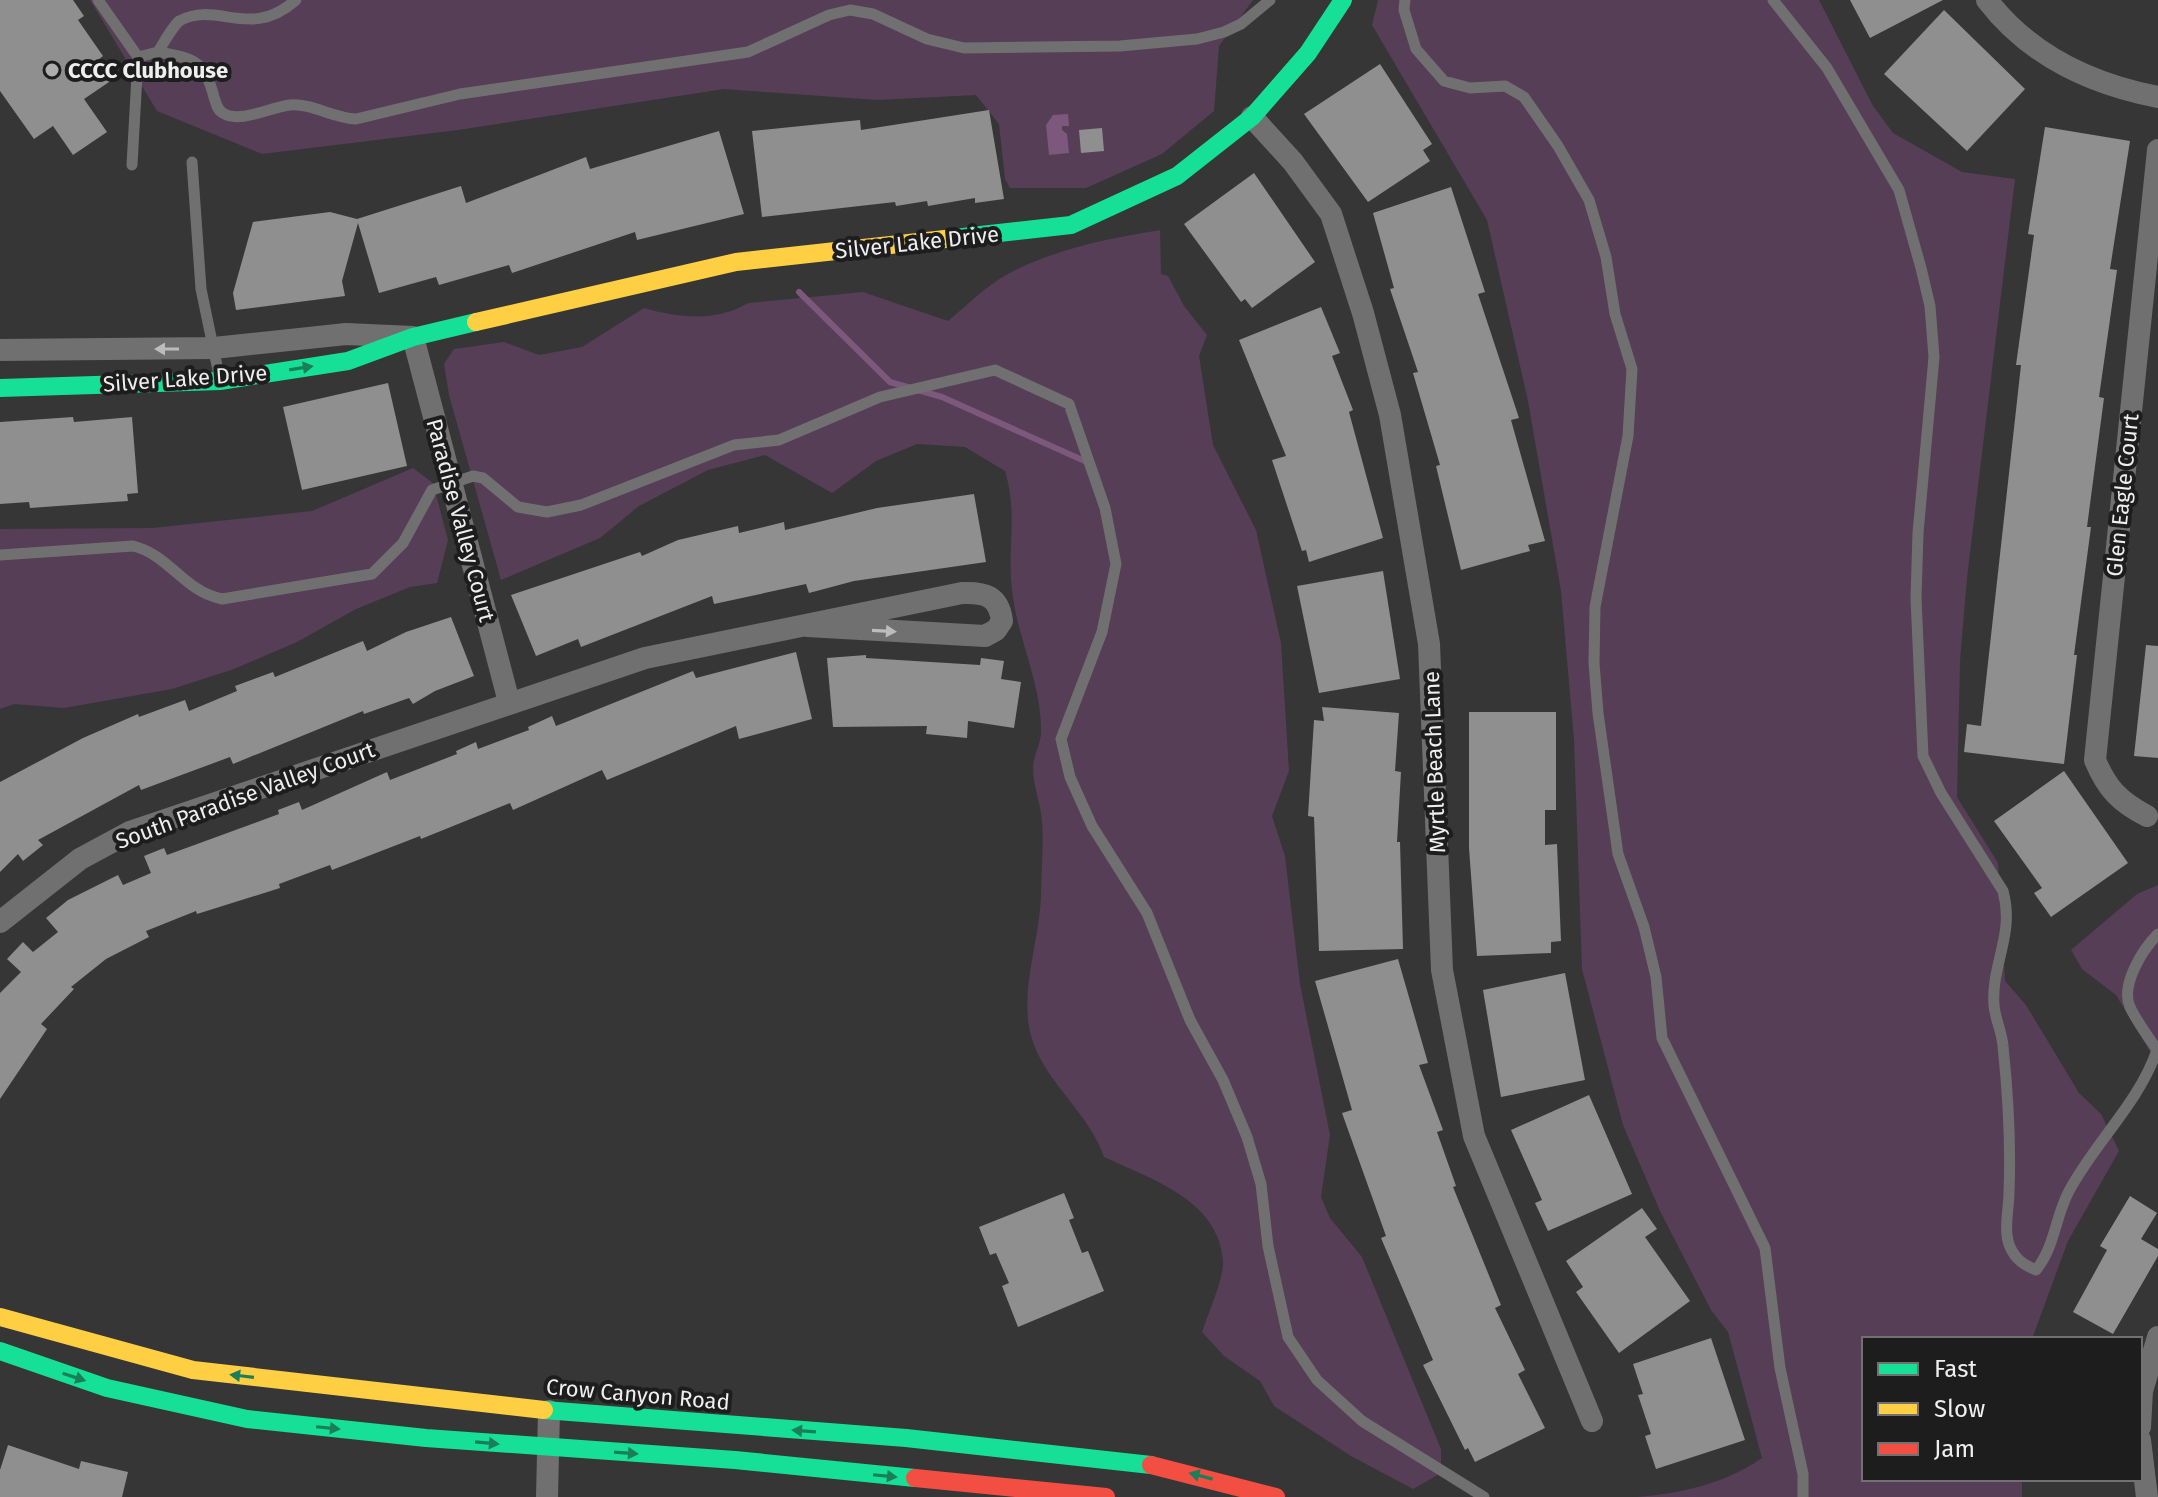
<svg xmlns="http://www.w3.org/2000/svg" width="2158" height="1497" font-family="'Fira Sans',sans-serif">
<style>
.green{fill:#563e56}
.water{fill:#7c587c}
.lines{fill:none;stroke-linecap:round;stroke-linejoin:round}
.stream{stroke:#7c587c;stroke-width:6}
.building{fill:#8f8f8f}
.lane{stroke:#717071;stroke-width:11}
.street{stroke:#717071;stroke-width:22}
.fast{stroke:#16e098;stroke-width:18}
.slow{stroke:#ffcf43;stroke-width:18}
.jam{stroke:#f24e42;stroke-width:18}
.oneway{fill:#bdbcbd}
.oneway2{fill:#1a7e5b}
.poi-dot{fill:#afaeaf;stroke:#1e1d1e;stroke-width:3}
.labels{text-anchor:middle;stroke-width:8;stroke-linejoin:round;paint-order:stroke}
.poi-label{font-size:22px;font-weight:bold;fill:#f0eff0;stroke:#1e1d1e;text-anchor:start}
.street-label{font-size:22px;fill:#f0eff0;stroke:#1e1d1e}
</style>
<rect width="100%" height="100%" fill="#363636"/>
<path class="green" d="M90 0H1253L1219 46 1214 111 1162 154 1086 188H1010L1005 179 999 124 976 95 877 100 724 89 458 130 262 154 157 111Z
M1378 0H1819L1873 106 1893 133 1962 172 2015 179 1967 578 1960 661 1957 797 1998 863 2005 981 2026 1005 2079 1093 2101 1114 2119 1151 2068 1241 2032 1339H1864V1479H2022V1497H1637C1683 1493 1724 1484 1762 1458L1728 1332 1711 1310 1660 1211 1623 1125 1582 969 1574 740 1561 591 1528 401 1487 220 1372 25Z
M1160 230 1161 274 1168 276 1184 306 1207 335 1199 356 1213 445 1256 530 1281 643 1289 771 1272 816 1285 856 1300 984 1330 1135 1321 1197 1330 1218 1362 1257 1441 1449V1473L1413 1489 1351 1456 1274 1406 1260 1381 1224 1356 1202 1332C1208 1314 1224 1278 1223 1261 1219 1200 1151 1179 1104 1157 1090 1115 1049 1085 1034 1045 1016 997 1040 943 1041 895 1041 871 1044 846 1042 822 1041 804 1033 786 1033 768 1033 756 1041 744 1041 732 1042 684 1017 638 1012 590 1007 547 1018 515 1005 471L965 447 917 444 876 461 832 493 765 455 708 470 639 506 600 538 501 580 449 395 444 364 454 349 504 342 539 355 582 347 644 308C678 318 717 322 748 303L863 292 948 321C966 306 985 287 1006 275 1054 249 1106 239 1160 230Z
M413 468 433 483 448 540 437 583 410 587 356 609 297 642 234 669 172 689 64 708 14 704 0 709V529L152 528 312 511Z
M2158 885V1065L2116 995 2082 969 2071 950 2137 894Z"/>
<path class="water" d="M1068 114 1069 126H1062V130L1067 134 1069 153 1049 155 1046 125 1053 115Z"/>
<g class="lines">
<path class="stream" d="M799 292 890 382 942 397 1089 463"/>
</g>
<path class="building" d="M0 0H73L84 16 78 20 103 56 98 60 112 80 84 99 107 132 73 155 53 126 34 139 0 91Z
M1850 0H1943L1870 38Z
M1944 10 2025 89 1967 151 1884 74Z
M1380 64 1432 144 1423 150 1430 161 1368 202 1304 114Z
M989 110 1004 199 975 203V198L928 206 927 201 896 206 895 202 762 217 752 131 860 120 861 130Z
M2045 127 2130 141 2110 269 2117 270 2099 397 2104 398 2087 527H2091L2074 655H2077L2064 764 1964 752 1967 724 1981 726 2021 365H2016L2034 235 2028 234Z
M1102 128 1104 151 1081 153 1079 130Z
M719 131 744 214 637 240 635 232 512 273 509 265 439 285 436 277 379 293 358 223 342 281 345 296 236 310 233 293 253 222 330 212 357 219 461 186 466 203 586 157 590 169Z
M1254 173 1315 262 1252 308 1245 299 1241 302 1184 224Z
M1451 187 1485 292 1478 294 1519 418 1511 420 1545 541 1528 545 1530 551 1461 570 1436 466 1440 465 1413 373 1418 372 1390 289 1394 288 1373 213Z
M1321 307 1340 353 1332 356 1353 410 1349 412 1383 538 1309 562 1306 550 1302 551 1272 460 1286 456 1239 340Z
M388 383 407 466 302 490 283 407Z
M73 417 74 422 132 417 138 493 127 494 128 501 30 508 29 502 0 504V422Z
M974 494 986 562 854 581 809 593 806 584 714 604 712 596 581 647 578 639 536 656 511 595 640 552 642 556 678 540 738 526 739 533 784 522 785 530 877 508Z
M1383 571 1400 679 1319 693 1297 586Z
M451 617 474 676 435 691 413 704 409 698 364 714 363 711 233 764 230 757 141 790 139 785 38 840 43 845 23 861 18 854 0 872V782L83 738 138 714 139 717 185 700 189 711 237 691 235 686 273 672 275 677 363 641 367 651 406 632Z
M2146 645 2158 646V758L2134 756Z
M796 652 812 719 739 739 736 726 607 780 602 770 513 810 510 803 421 839 420 836 332 870 330 865 279 884 280 888 197 914 196 911 146 931 149 937 106 959 71 987 74 989 41 1024 47 1029 0 1099V993L21 972 7 959 23 942 33 952 58 932 46 918 68 900 118 875 123 885 151 873 144 856 164 848 167 855 279 814 278 810 299 802 302 810 387 772 390 780 457 754 456 751 476 742 478 749 529 730 528 727 552 716 556 726 693 671 696 678Z
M866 655V658L980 665 981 658 1004 661 1001 679 1021 682 1014 728 968 721 967 738 926 734 927 726 833 727 827 658Z
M1322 707 1399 713 1395 771 1401 772 1397 842H1400L1403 949 1319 951 1314 817 1308 816 1314 720 1324 721Z
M1469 712H1556V810H1545V845L1557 844 1561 941 1551 942V953L1477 956 1469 848Z
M2064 771 2128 863 2051 917 2034 893 2042 888 1994 821Z
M1398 959 1428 1063 1419 1065 1443 1130 1437 1132 1456 1186 1453 1187 1501 1305 1495 1308 1525 1370 1518 1374 1545 1428 1475 1462 1468 1448 1465 1450 1423 1365 1433 1360 1381 1238 1386 1236 1342 1113 1352 1110 1315 981Z
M1565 973 1585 1080 1501 1097 1483 990Z
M1589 1095 1632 1194 1548 1231 1535 1203 1542 1200 1511 1130Z
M1064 1193 1074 1218 1069 1220 1082 1253 1088 1251 1104 1291 1018 1327 1002 1286 1009 1283 996 1253 990 1255 979 1227Z
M2130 1196 2157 1213 2141 1239 2158 1249V1256L2113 1334 2073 1312 2107 1250 2100 1246Z
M1642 1208 1657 1229 1645 1237 1690 1301 1619 1353 1576 1292 1583 1287 1566 1261Z
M1711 1338 1745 1440 1656 1469 1645 1436 1651 1434 1638 1395 1643 1394 1633 1364Z
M8 1445 79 1469 81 1461 128 1472 122 1497H0V1470Z"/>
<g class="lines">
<path class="lane" d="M98 0 138 57 158 52
M296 0C249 41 219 0 179 21 171 29 164 42 158 52 194 59 204 59 214 97 216 103 217 110 223 113 239 124 271 107 290 105 311 103 333 118 356 119L460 94 748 52 829 15 850 10 873 14 927 39 964 48 1120 46 1197 39 1224 32 1241 24 1270 0
M1405 0 1404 10 1416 49 1444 81 1470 88 1505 86 1524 97 1558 146 1589 200 1606 257 1615 314 1632 369 1628 436 1595 607 1594 663 1598 713 1618 854 1644 927 1656 977 1662 1038 1765 1248 1780 1368 1803 1474V1497
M1773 0 1827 68 1899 190 1921 268 1930 306 1934 357 1918 533 1916 598 1923 756 1941 793 2003 891C2015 935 1991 964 1994 1005 1995 1019 2002 1032 2003 1046 2008 1094 2011 1144 2009 1192 2009 1209 2003 1231 2010 1247 2016 1260 2024 1265 2036 1270 2055 1247 2055 1217 2069 1191 2095 1142 2139 1103 2157 1050 2148 1036 2137 1022 2130 1007 2120 985 2143 949 2158 934
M192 162 201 289 220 380
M132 165 138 57
M0 555 133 546C170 555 183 591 222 599L372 574 403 543 432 490 473 476 483 478 518 507 547 512 581 505 734 445 779 440 880 397 995 370 1069 404 1105 508 1116 564 1102 632 1061 739 1070 777 1092 826 1147 913 1190 1020 1223 1080 1247 1137 1261 1184 1268 1246 1288 1337 1317 1380 1362 1421 1484 1497"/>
<path class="street" d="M1987 0C2030 56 2090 84 2158 97
M1252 117 1293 162 1331 214 1363 313 1390 415 1429 644 1442 970 1474 1136 1592 1421
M0 350 214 348 346 334 413 337 509 702
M2147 816C2120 802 2107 789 2095 760L2158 150
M0 922 80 859 130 832 645 658 962 593C985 592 999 596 1002 621L996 630 985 636 807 626
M2140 1427 2142 1391 2158 1337
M2140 1440 2147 1497
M547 1497 549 1411"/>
<path class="fast" d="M945 239 1071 225 1177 176 1252 117 1308 53 1343 0
M0 388 220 381 348 361 413 337 476 322
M0 1351 107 1388 247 1419 426 1438 735 1460 915 1478
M544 1410 906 1438 1151 1465"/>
<path class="slow" d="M476 322 736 262 945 239
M0 1317 193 1370 544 1410"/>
<path class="jam" d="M1151 1465 1276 1497
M915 1478 1106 1497"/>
</g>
<defs><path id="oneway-solid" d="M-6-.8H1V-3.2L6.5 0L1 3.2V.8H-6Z" transform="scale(2)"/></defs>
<g class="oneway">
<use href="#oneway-solid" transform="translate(167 349) rotate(180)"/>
<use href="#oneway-solid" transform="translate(884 631) rotate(3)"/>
</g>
<g class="oneway2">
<use href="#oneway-solid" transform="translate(301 368) rotate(-9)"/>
<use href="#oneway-solid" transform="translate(242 1376) rotate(-173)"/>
<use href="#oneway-solid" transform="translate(74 1377) rotate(18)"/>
<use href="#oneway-solid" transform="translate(328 1428) rotate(6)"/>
<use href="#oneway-solid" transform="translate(804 1431) rotate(-176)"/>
<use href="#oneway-solid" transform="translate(487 1443) rotate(5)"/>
<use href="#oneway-solid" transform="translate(626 1453) rotate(4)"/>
<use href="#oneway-solid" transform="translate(885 1476) rotate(6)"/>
<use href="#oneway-solid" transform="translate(1201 1476) rotate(-165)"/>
</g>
<circle class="poi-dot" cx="52" cy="70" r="8"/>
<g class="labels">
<g class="poi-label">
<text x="68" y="78">CCCC Clubhouse</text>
</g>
<g class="street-label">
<text transform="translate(917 242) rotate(-6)" y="8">Silver Lake Drive</text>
<text transform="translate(185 378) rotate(-4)" y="8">Silver Lake Drive</text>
<text transform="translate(2122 495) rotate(-84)" y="8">Glen Eagle Court</text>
<text transform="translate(461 520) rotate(75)" y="8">Paradise Valley Court</text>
<text transform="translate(1434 762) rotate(-92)" y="8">Myrtle Beach Lane</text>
<text transform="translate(245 795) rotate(-20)" y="8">South Paradise Valley Court</text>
<text transform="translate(638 1394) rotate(5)" y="8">Crow Canyon Road</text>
</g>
</g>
<rect x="1862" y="1337" width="280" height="144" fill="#1e1d1e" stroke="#727172" stroke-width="2"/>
<rect x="1878" y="1363" width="40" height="12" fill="#16e098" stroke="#727172" stroke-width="2"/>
<text x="1934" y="1377" font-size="24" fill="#f0eff0">Fast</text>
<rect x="1878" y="1403" width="40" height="12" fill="#ffcf43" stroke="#727172" stroke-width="2"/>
<text x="1934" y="1417" font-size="24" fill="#f0eff0">Slow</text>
<rect x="1878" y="1443" width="40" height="12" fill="#f24e42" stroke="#727172" stroke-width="2"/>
<text x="1934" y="1457" font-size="24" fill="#f0eff0">Jam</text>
</svg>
